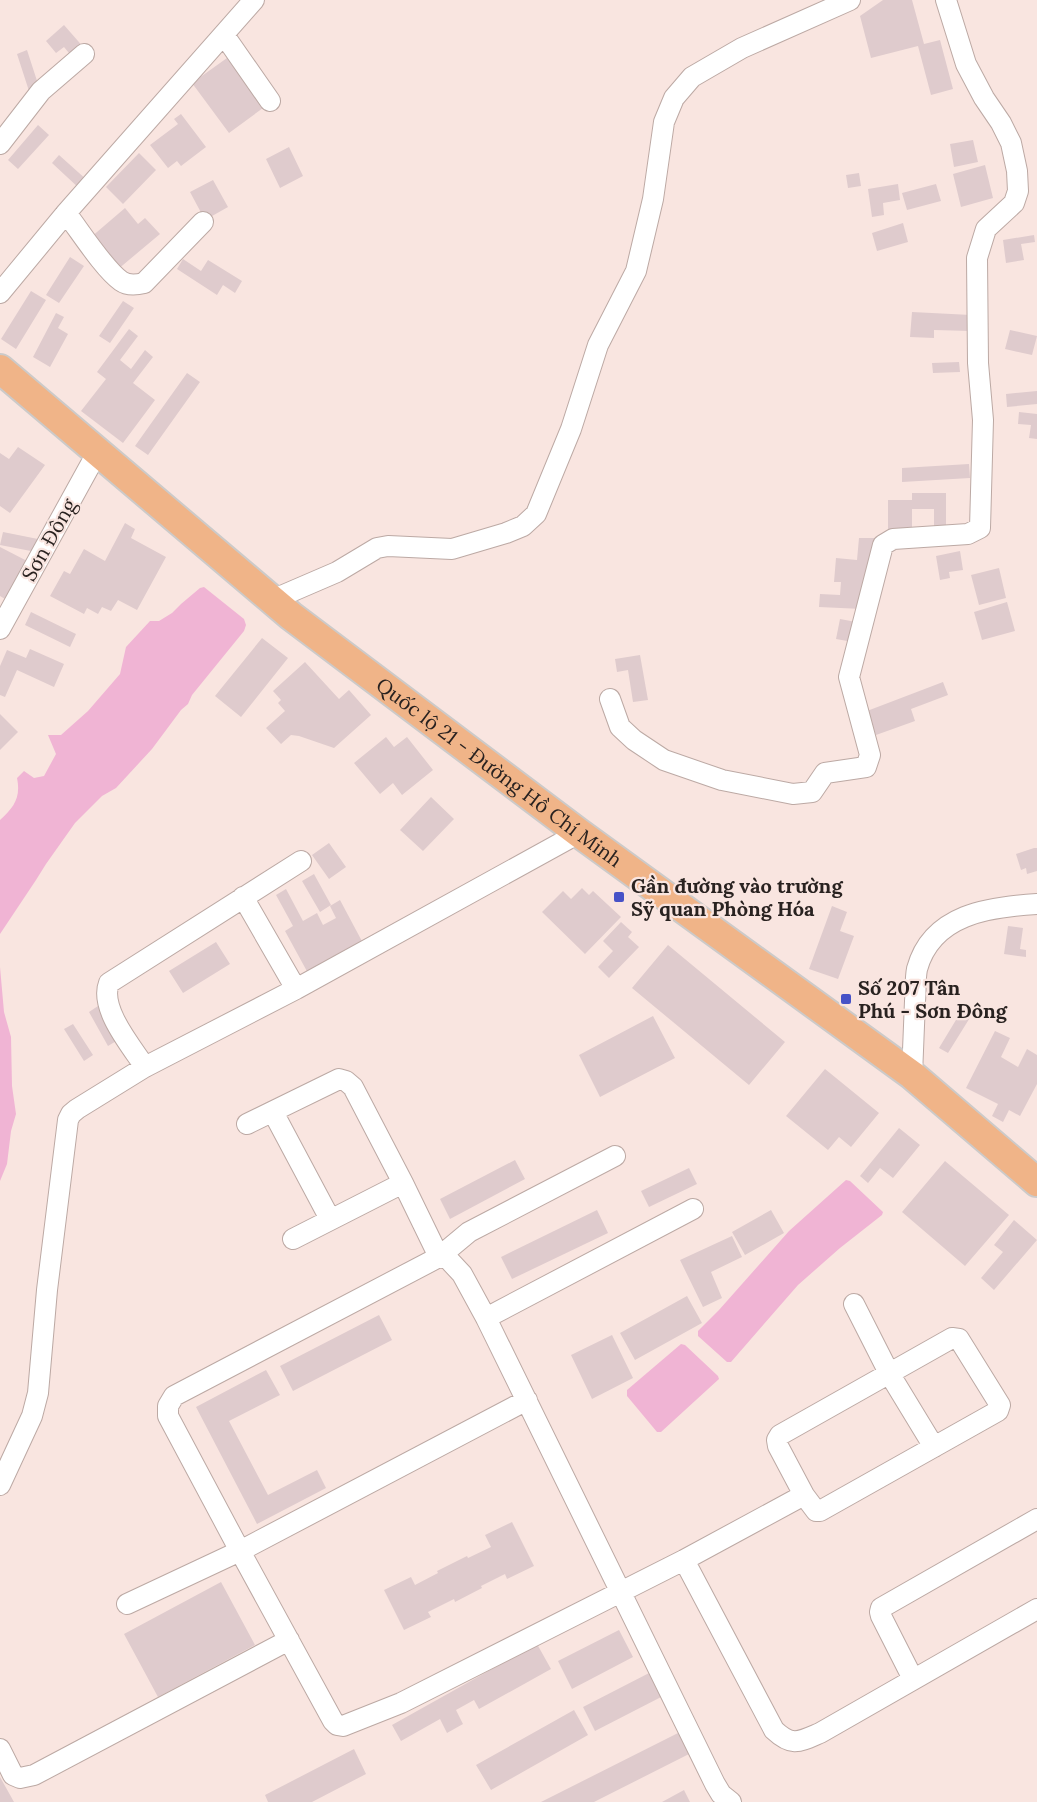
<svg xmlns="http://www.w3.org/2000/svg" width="1037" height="1802" font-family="Lora,serif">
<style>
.water{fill:#f0b4d4}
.building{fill:#dfcbcd}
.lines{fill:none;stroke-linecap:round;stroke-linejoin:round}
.minor-casing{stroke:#bca9a4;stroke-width:22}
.highway-casing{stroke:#cccac9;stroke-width:32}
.minor{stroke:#fff;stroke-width:20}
.highway{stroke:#f0b488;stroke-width:28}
.poi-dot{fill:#4752c7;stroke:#f9e5e0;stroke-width:2}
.labels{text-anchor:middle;stroke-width:4.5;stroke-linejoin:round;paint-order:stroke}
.street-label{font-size:20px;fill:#292220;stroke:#f9e5e0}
.poi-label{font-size:20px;font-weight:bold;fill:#292220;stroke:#f9e5e0;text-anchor:start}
</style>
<rect width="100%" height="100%" fill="#f9e5e0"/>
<path class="water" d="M204 587 244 619 246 625 244 631 192 695 188 704 181 710 152 749 116 788 102 796 75 823 46 864 36 880 0 934V820C14 807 21 798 17 778L24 771 34 778 44 776 56 754 48 735H61L88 711 120 674 126 647 150 621H159L172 613 181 604 200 588Z
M0 967 4 1012 11 1037 12 1086 16 1114 11 1131 7 1164 0 1181Z
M846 1180 850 1181 883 1212 882 1215 840 1248 798 1285 731 1362H727L698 1336V1331L719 1310 789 1231Z
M681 1344 685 1345 718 1376 719 1379 661 1432H657L627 1396V1390Z"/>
<path class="building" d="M883 0H912L924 44 940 40 953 89 931 95 918 46 871 58 860 16Z
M64 25 85 49 74 59 64 47 56 53 46 41Z
M27 50 39 87 29 91 17 54Z
M227 58 263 108 229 133 192 83Z
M181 114 206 147 181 166 177 161 168 168 150 145 178 124 174 119Z
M38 125 49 135 18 169 8 160Z
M973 140 978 162 954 167 950 144Z
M289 147 303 176 280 188 266 159Z
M139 153 156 170 123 204 106 187Z
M59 155 88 181 81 190 52 163Z
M985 165 993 198 961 207 953 174Z
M859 173 861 186 848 188 846 175Z
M213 180 228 207 205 220 190 192Z
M898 184 900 200 883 203 884 215 872 217 868 189Z
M936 184 941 201 907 210 902 193Z
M125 208 138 224 145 218 160 234 117 270 90 238Z
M903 223 908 242 877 251 872 233Z
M1034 235 1035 242 1021 244 1024 260 1006 263 1003 240Z
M70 257 84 266 59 303 46 295Z
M183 259 201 271 208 260 242 281 235 293 223 285 217 295 177 269Z
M31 291 46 300 16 349 1 339Z
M123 301 134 308 110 343 99 336Z
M912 312 971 315V331L934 330V338L910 337Z
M56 313 64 317 58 328 68 334 50 367 33 357Z
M129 329 138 336 120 360 131 369 145 350 153 357 133 383 155 400 123 443 81 411 106 379 97 372Z
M1010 330 1037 336 1032 355 1005 349Z
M959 362 960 372 933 373 932 363Z
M187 373 200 382 148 455 135 446Z
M1037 391V404L1007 407 1006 394Z
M1019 412 1037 414V439L1029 438 1031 425 1018 424Z
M18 447 45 465 10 513 0 506V453L9 459Z
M969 464 970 478 902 482V468Z
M912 493H946V532L934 533V509H912V529L888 530V500H912Z
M125 523 135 529 131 538 166 557 137 610 118 600 111 611 102 607 98 614 87 608 84 614 50 596 64 571 70 574 84 549 105 561Z
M3 532 38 539 36 552 0 545Z
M859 538H875L872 584 862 609 819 607 820 594 840 595 841 582H834L836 558 857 560Z
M0 547 31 563 10 602 0 596Z
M960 551 963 570 949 572 950 578 940 580 936 556Z
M999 568 1006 598 979 605 971 575Z
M1007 602 1015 631 982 640 974 612Z
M31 612 76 634 70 647 25 625Z
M840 619 856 622 853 642 836 639Z
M262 638 288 658 241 717 215 696Z
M30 649 64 664 54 687 17 670 5 697 0 695V666L7 650 26 658Z
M640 655 648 700 633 702 628 670 617 672 615 659Z
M305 662 339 699 349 690 371 715 334 748 299 736 291 735 281 744 266 728 285 711 278 703 281 700 273 691Z
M943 682 948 695 911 709 915 721 876 735 867 711Z
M0 714 18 732 0 750Z
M386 737 394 747 407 737 433 770 402 795 393 783 380 794 354 763Z
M431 797 454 819 423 851 400 830Z
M329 843 346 867 329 879 312 855Z
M1034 848H1037V871L1027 874 1026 868 1021 870 1016 854Z
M314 874 331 905 320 912 302 881Z
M582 888 589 895 593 891 621 917 585 954 542 912 563 891 571 899Z
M286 889 303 921 317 913 323 925 336 918 330 906 340 900 364 945 309 975 285 931 293 926 276 895Z
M832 906 847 912 840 931 854 936 838 979 809 969Z
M621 922 632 932 628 937 639 947 609 978 598 967 613 951 603 941Z
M1008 926 1023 928 1020 949 1026 950V957L1004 954Z
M216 942 230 964 183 993 169 971Z
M668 945 785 1042 749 1085 632 988Z
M98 1006 118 1040 108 1046 89 1012Z
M962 1010 971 1016 948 1053 939 1048Z
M653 1016 675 1058 600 1097 579 1055Z
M73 1024 93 1055 84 1061 64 1029Z
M995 1031 1010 1038 1001 1057 1018 1067 1027 1049 1037 1055V1084L1020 1116 1009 1110 1003 1122 992 1116 998 1104 966 1088Z
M825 1069 879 1113 851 1147 839 1137 828 1150 786 1116Z
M899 1128 920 1145 893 1178 880 1168 868 1183 860 1176Z
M515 1160 525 1179 450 1219 440 1199Z
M945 1161 1009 1215 965 1266 902 1212Z
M689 1168 697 1184 649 1207 641 1191Z
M597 1210 608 1233 512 1279 501 1257Z
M771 1210 784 1233 745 1255 732 1232Z
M1014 1220 1037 1240 994 1290 981 1278 1003 1252 994 1245Z
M732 1236 742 1257 711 1272 722 1298 703 1307 680 1260Z
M687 1296 702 1323 635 1360 620 1333Z
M379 1315 392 1340 293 1391 280 1366Z
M612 1335 633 1378 592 1399 571 1355Z
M266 1370 280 1395 229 1421 268 1495 317 1470 326 1488 257 1524 196 1407Z
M512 1522 534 1566 507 1579 505 1574 481 1586 482 1588 455 1602 454 1599 428 1612 431 1617 404 1630 384 1590 411 1577 415 1585 438 1573 437 1571 467 1556 468 1558 491 1547 485 1535Z
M221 1582 255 1645 158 1697 124 1634Z
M619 1630 633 1657 572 1689 558 1661Z
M537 1644 551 1669 479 1709 474 1700 456 1710 463 1724 447 1733 440 1719 401 1741 392 1725Z
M653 1671 665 1695 595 1731 583 1707Z
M574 1710 588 1735 491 1790 476 1765Z
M682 1731 693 1752 594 1802H541Z
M354 1749 366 1774 312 1802H268L265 1795Z
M0 1777 14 1802H0Z
M684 1790 690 1802H662Z"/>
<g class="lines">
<g class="minor-casing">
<path id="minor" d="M224 35 270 101
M0 144 41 91 84 54
M66 213C80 231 104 269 121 281 128 286 136 285 144 283L203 222
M0 293 66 213 254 0
M272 600 337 572 377 548 388 546 452 549 506 533 523 526 536 514 571 429 598 345 636 271 653 199 664 122 674 98 692 77 742 48 850 0
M0 629 98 451
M610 699 620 727 634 740 664 760 722 780 793 794 812 792 825 773 866 767 870 755 849 677 883 545 893 539 968 534 980 528 983 420 978 363 977 258 986 229 1014 203 1018 191 1017 171 1011 143 1001 123 984 98 966 64 946 0
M243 897 296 989
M145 1067C131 1046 99 1008 109 983L301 861
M912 1075C913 1050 914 1026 915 1001 916 991 915 979 917 969 932 914 989 907 1037 904
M273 1112 330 1219
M247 1124 339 1079 346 1081 353 1087 403 1183 439 1257 174 1396 168 1406V1416L240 1551 527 1400
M293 1239 403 1183
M439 1257 448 1259 462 1274 486 1318 715 1784 721 1794 731 1802
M439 1257 469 1232 615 1156
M854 1304 889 1373 934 1447
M486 1318 693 1209
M0 1485 32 1416 38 1393 47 1290 68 1120 71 1114 77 1109 145 1067 296 989 579 833
M684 1560 774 1730C792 1747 799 1742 820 1733L1037 1609
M127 1604 240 1551 333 1721 337 1725 343 1726 401 1703 684 1560 804 1495 816 1511H820L998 1411 1000 1405 959 1339 952 1338 780 1435 777 1440 778 1446 804 1495
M913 1679 881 1616 880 1612 881 1608 1037 1519
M0 1749 13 1775 20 1778 34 1775 289 1640"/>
</g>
<g class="highway-casing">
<g id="highway">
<path id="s1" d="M0 369 291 616 579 833 912 1075 1037 1182"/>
</g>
</g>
<use href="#minor" class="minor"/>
<use href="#highway" class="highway"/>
</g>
<g class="poi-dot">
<rect x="613" y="891" width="12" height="12" rx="3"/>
<rect x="840" y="993" width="12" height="12" rx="3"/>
</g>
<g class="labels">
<g class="street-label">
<text transform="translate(49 540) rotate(-61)" y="7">Sơn Đông</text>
<text dy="7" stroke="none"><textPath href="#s1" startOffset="642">Quốc lộ 21 - Đường Hồ Chí Minh</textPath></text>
</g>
<g class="poi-label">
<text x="631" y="893">Gần đường vào trường<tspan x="631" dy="23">Sỹ quan Phòng Hóa</tspan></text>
<text x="858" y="995">Số 207 Tân<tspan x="858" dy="23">Phú - Sơn Đông</tspan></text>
</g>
</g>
</svg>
